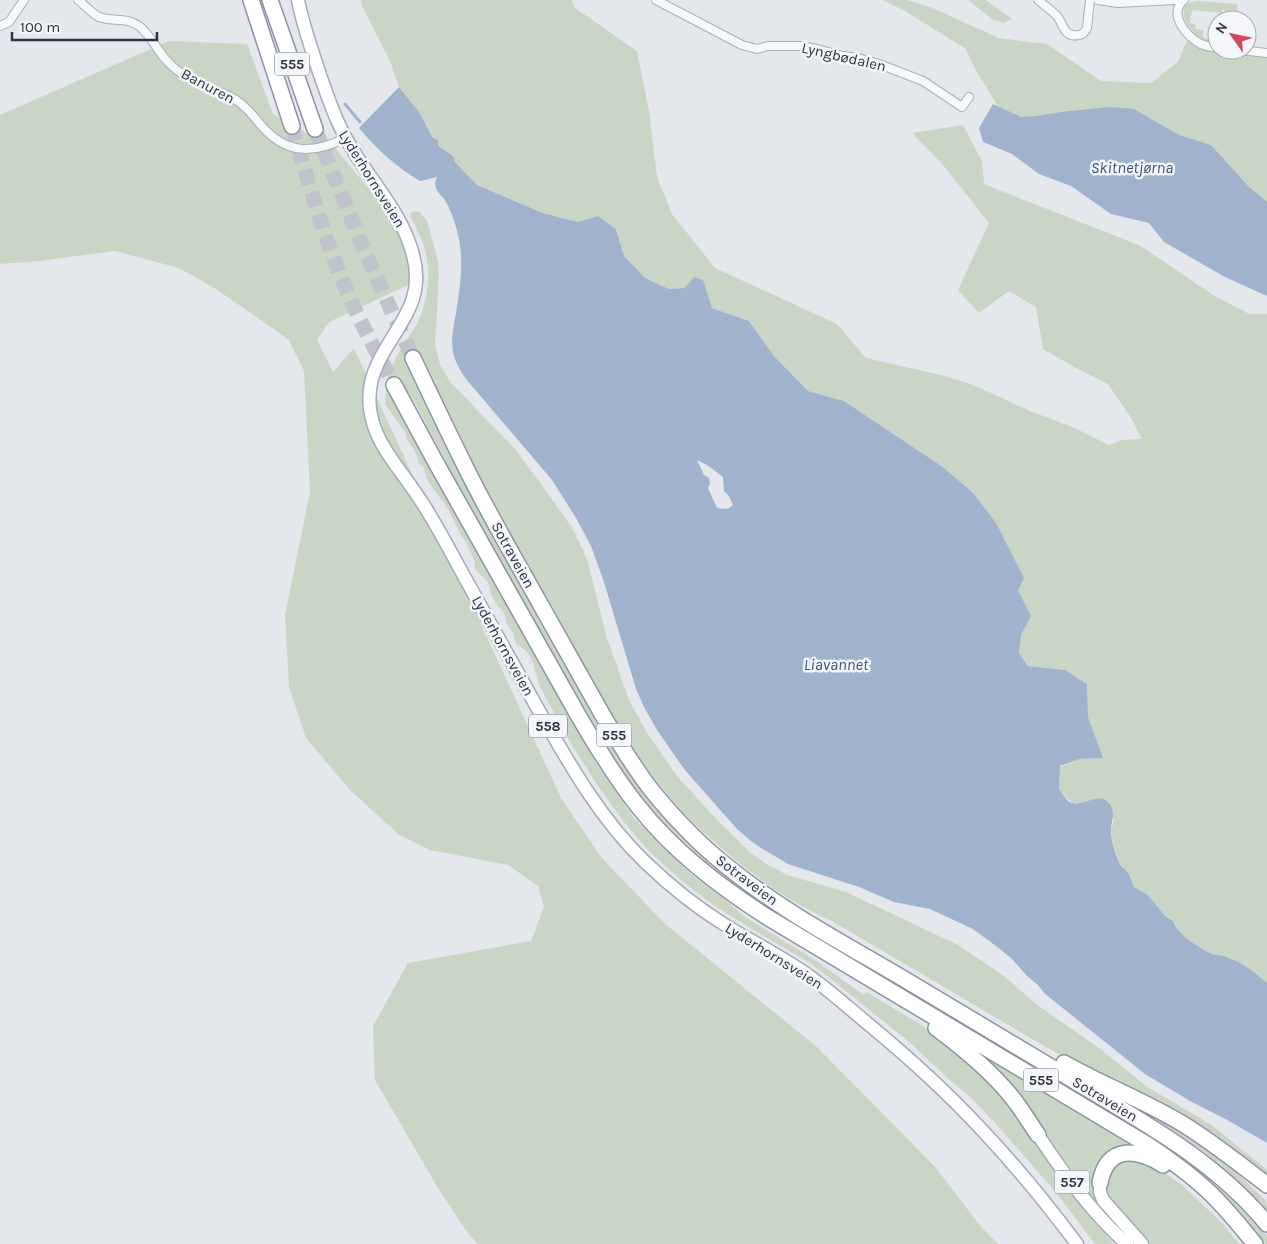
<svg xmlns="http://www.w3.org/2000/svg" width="1267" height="1244" font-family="Karla,sans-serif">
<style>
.green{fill:#c9d6c5}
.water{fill:#9fb4cc;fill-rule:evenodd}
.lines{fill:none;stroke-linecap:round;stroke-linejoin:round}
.stream{stroke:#9fb4cc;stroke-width:3}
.highway-tunnel{stroke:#bfc3cb;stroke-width:15;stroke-dasharray:15 8;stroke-linecap:butt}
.street-casing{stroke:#a9aeb7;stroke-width:10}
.primary-casing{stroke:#a3abb8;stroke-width:15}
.highway-casing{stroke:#8b94a3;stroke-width:18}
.street{stroke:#f7f8fa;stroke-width:8}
.primary{stroke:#fff;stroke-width:12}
.highway{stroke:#fff;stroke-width:15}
.labels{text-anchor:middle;stroke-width:5;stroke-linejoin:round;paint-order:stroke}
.shield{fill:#f4f6f9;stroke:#676e7b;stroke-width:1}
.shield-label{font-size:14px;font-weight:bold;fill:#2b3445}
.street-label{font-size:15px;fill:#2b3445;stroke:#f4f6f9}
.water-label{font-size:16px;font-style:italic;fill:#34527a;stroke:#f4f6f9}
</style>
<rect width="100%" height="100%" fill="#e4e7ec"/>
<path class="green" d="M361 0H572L575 8 637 51 649 111 657 177 672 214 715 268 837 324 866 358 941 375 971 384 1030 411 1075 428 1109 445 1122 440 1142 439 1131 418 1108 384 1076 368 1043 349 1036 307 1009 291 979 313 958 290 989 223 944 166 912 133 963 125 982 161 984 184 1141 246 1213 295 1249 314H1267V983C1255 972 1240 961 1224 956 1220 955 1216 955 1212 954 1200 948 1177 935 1173 921L1166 917 1148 895 1134 887 1130 876 1123 869 1118 859 1113 842 1111 832 1114 819 1093 800C1072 805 1072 805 1059 789L1060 767 1080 759 1102 758 1088 717 1087 685 1065 670 1028 666 1019 653 1021 635 1031 616 1018 590 943 467 844 401 808 391 774 356 749 321 712 308 686 288 669 289 645 278 624 256 616 229 598 216 578 222 543 213 477 185 455 162 438 146 419 112 399 87 390 61 361 4Z
M883 0H907L930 7 999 38 1047 44 1101 81 1151 83 1178 62 1190 33 1194 34C1188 24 1179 16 1186 4L1197 1 1238 4 1237 14 1224 13 1225 10H1222V13L1192 10 1190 23 1194 24 1196 26 1195 29 1204 30 1202 37 1217 41V50L1267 51V206L1011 127 975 69 966 49 905 11Z
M968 0H986L1012 19 1003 23 992 19Z
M169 41 247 44 273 114 336 149 379 201 395 218 425 277 329 322 317 340 333 372 354 348 561 798 601 857 664 923 817 1047 936 1168 981 1227 998 1244H477L465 1229 438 1188 375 1080 373 1026 408 963 531 941 544 907 538 886 508 865 430 850 398 834 350 790 306 738 289 687 285 615 310 492 304 371 288 339 216 289 179 268 115 251 39 261 0 264V115Z
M414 211 420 212 427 221 438 261 439 275 435 345 440 364 450 382 515 449 541 484 573 529 587 559 606 635 629 700 647 733 677 776 718 821 752 854 768 865 787 875 846 892 958 945 1004 976 1036 1004 1099 1048 1146 1086 1213 1126 1267 1170V1177L1219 1138 1185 1116 1115 1079 1076 1064 1039 1043 832 921C802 908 774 890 748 870 722 849 695 827 673 801 626 747 593 681 559 619 532 571 505 524 480 476 469 455 457 434 447 412 439 396 431 367 418 355L409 368 416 383 470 489 491 533 493 532 652 802 673 826 701 853 911 991 938 1010 761 905 724 879 693 854 658 820 606 749 467 502 413 399 405 388 400 385 392 397 412 435 599 768 634 818 659 843 692 875 727 901 745 917 812 958 864 995 866 992 920 1024 943 1040 991 1081 1020 1118 1051 1167 1092 1220 1114 1244H1095L1058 1195 997 1125 968 1095 950 1080 908 1041 836 983 810 963 745 925 715 906 691 888 673 873 648 850 624 822 598 786 570 742 540 687 533 663 528 653 525 650 516 644 513 633 507 624 504 613 497 605 492 596 488 582 475 569V562L466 542 462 537C456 526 451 512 443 502 435 491 426 482 424 468L419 464 415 451 408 441 405 432 385 404C386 391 387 377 392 366 399 349 412 335 419 319 422 314 423 307 425 301 433 269 426 244 410 216L411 213Z
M926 999 1051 1074 1088 1101 944 1014 926 1001Z
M986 1057 1132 1145 1121 1147 1096 1198 1094 1200 1039 1124 1011 1087 985 1060Z
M1151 1113C1172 1126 1193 1138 1213 1153 1232 1167 1248 1184 1265 1200L1267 1203V1213L1257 1201 1217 1162 1191 1142 1151 1116Z
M1130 1120 1197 1166 1241 1205 1267 1236V1244H1265C1243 1215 1219 1188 1190 1165 1171 1150 1150 1137 1129 1125Z
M1127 1158 1154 1166 1181 1184 1222 1223 1239 1244H1149L1125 1218 1109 1197 1106 1188V1179L1115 1164Z"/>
<path class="water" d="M399 87 419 112 433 138 438 140V146L453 156 455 162 477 185 543 213 578 222 598 216 616 229 624 256 645 278 669 289 685 288 694 277 703 280 712 308 749 321 774 356 808 391 844 401 943 467 973 493 996 523 1024 578 1018 590 1031 616 1021 635 1019 653 1028 666 1065 670 1087 684 1088 717 1103 758 1080 759 1060 766 1059 789C1062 793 1065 798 1068 801 1078 809 1096 794 1105 800 1118 809 1111 819 1111 831 1111 840 1117 862 1123 868 1125 870 1127 871 1128 873 1131 877 1132 883 1134 887L1148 895 1166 917 1173 921C1177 935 1200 948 1212 954 1216 955 1220 955 1224 956 1240 961 1255 972 1267 983V1143L1229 1121 1190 1101 1145 1074 1044 993 1038 985 1027 976 1012 959 1000 949 973 929 930 909 894 902 859 887 788 864 761 848 751 841 737 829 684 769 657 730 645 709 636 689 604 582 591 546 576 518 552 480 466 379C448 354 451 341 456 313 459 294 462 274 461 255 460 237 454 216 445 200 442 196 437 192 436 188 434 184 436 180 437 177L420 181C397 168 376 148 359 128ZM697 460 707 465 723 477 724 491 729 496 733 505C729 510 723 509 717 508L708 488 710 483 709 478 704 475Z
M993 104 1021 117 1037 116 1061 112 1108 107 1134 109 1179 135 1211 145 1248 186 1267 202V296L1225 277 1164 242 1149 223 1111 214 1071 186 1039 174 1012 154 983 142 979 128Z"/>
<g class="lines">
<path class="stream" d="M345 104 360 122"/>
<path class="highway-tunnel" d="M292 126C308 181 323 236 346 289 360 322 377 353 394 385
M315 129 367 257 413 358"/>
<g class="street-casing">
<path id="street" d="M78 0C85 5 91 13 99 17 112 22 127 17 139 26 152 36 158 53 170 64 189 83 214 87 236 100 247 107 253 116 260 124 285 154 312 155 345 138
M656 0 742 45 757 49 768 46H801L817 49 843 56 858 58 879 64 923 81 962 107 969 97
M1038 0C1044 5 1051 10 1057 16 1063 23 1064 38 1078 35 1083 35 1085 32 1087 28L1090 0
M1098 0 1118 3 1174 0
M1184 0C1167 14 1187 37 1201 44 1206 46 1212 47 1217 48
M0 26 9 22 24 0
M1240 50 1267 53"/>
</g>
<g class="primary-casing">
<path id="primary" d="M298 0C303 26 312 50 320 75 328 97 335 120 347 140 368 179 402 211 413 255 426 303 396 325 378 363 371 377 368 393 370 409 373 433 386 452 400 471 411 486 422 501 431 517 443 537 454 558 465 578 488 619 511 661 534 702 566 758 598 817 645 862 670 886 696 907 725 925 754 943 785 958 812 978 831 992 849 1008 867 1023 907 1056 946 1091 982 1130 1016 1166 1047 1204 1077 1244
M1038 1135C1064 1174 1092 1213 1127 1244
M1100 1183V1192L1103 1200 1142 1244"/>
</g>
<g class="highway-casing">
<path id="highway" d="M251 0 292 126
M270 0 315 129
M413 358C430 394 447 430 465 466 489 515 517 562 543 609 563 644 582 679 602 714 618 741 634 768 653 792 676 820 701 846 729 868 781 910 841 942 899 976 962 1013 1025 1051 1088 1089 1152 1127 1219 1165 1267 1224
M394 385 435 461 578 715C596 746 615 777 637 805 673 851 719 886 767 917L1148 1145C1169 1159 1190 1174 1209 1192 1226 1208 1240 1226 1255 1244
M936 1028C963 1048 989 1069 1011 1096 1021 1108 1029 1122 1038 1135
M1064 1063C1103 1085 1145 1101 1183 1124 1212 1142 1240 1164 1267 1185
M1100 1183C1107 1145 1137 1148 1163 1165"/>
</g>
<use href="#street" class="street"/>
<use href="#primary" class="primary"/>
<use href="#highway" class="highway"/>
</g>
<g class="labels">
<g class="shield">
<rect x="274.5" y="52.5" width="35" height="23" rx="4"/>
<rect x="529" y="714.5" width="38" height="23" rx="4"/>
<rect x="596.5" y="723.5" width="35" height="23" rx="4"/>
<rect x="1023.5" y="1068.5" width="35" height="23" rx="4"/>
<rect x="1054.5" y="1170.5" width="35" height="23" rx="4"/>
</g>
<g class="shield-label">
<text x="292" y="69">555</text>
<text x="548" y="731">558</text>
<text x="614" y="740">555</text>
<text x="1041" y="1085">555</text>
<text x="1072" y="1187">557</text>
</g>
<g class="street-label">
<text transform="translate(844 57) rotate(13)" y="5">Lyngbødalen</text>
<text transform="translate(208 86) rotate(28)" y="5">Banuren</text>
<text transform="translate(372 179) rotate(58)" y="5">Lyderhornsveien</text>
<text transform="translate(513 555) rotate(61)" y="5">Sotraveien</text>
<text transform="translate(503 646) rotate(61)" y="5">Lyderhornsveien</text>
<text transform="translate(747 880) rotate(37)" y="5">Sotraveien</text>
<text transform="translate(774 956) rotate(32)" y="5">Lyderhornsveien</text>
<text transform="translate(1105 1099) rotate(31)" y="5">Sotraveien</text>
</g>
<g class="water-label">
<text x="1132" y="173">Skitnetjørna</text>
<text x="836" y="670">Liavannet</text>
</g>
</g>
<g transform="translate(1232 35) rotate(303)"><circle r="24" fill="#f4f6f9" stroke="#a4a8b1"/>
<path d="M0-4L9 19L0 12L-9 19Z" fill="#d1495b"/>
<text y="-8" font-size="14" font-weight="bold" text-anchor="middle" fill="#2b3445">N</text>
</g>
<path d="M12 32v8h145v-8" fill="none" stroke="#2b3445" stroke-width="2.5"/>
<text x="20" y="32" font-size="15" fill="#2b3445" stroke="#f4f6f9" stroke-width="4" paint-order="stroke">100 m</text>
</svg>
